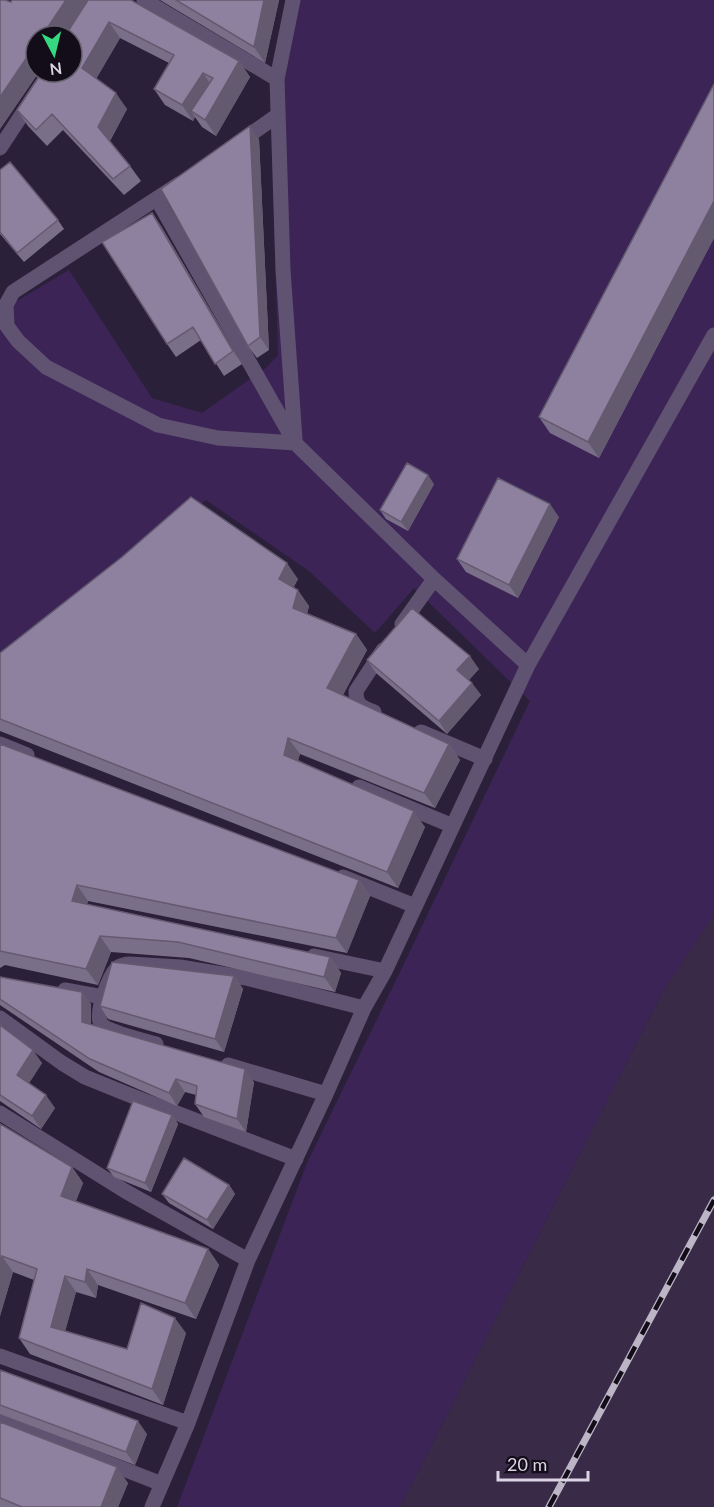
<svg xmlns="http://www.w3.org/2000/svg" width="714" height="1507" viewBox="0 0 714 1507" font-family="Lato,sans-serif">
<style>
.built{fill:#392b48}
.green{fill:#3d2457}
.lines{fill:none;stroke-linecap:round;stroke-linejoin:round}
.street{stroke:#605371;stroke-width:15}
.rail-casing{stroke:#bcb5c6;stroke-width:7}
.rail{stroke:#120d18;stroke-width:4.5;stroke-dasharray:14;stroke-linecap:butt}
.wall{fill:#7a6f89}
.shaded-wall{fill:#635a6f}
.building{fill:#8e819f;stroke:#635a6f;stroke-width:1.5}
</style>
<rect width="100%" height="100%" fill="#2b2039"/>
<path class="built" d="M714,915V1507H400L662,993Z"/>
<path class="green" d="M287,0H714V915L662,993L400,1507H177L307,1163L399,974L530,701L414,588L375,633L309,571L206,500L11,659L0,651V311L69,270L152,398L202,413L267,367L278,355L270,82Z"/>
<g class="lines">
<path class="street" d="M144,0L277,79
M293,0L277,79L283,270L295,439
M238,143L278,115
M0,148L50,72
M179,184L13,292L6,305L7,326L18,341L46,367L158,425L218,438L295,443
M157,199L295,443L434,579L528,665
M402,624L434,579
M374,712C362,707 356,706 356,691L383,650
M421,732L485,759
M0,744L27,755
M359,787L453,826
M343,877L415,906
M314,956L385,971
M65,990L103,997
M0,1018L62,1063L85,1077L127,1094L296,1159
M156,1044C143,1040 112,1033 102,1025C93,1017 109,976 117,968C121,965 125,964 130,964L180,967L246,978L364,1008
M228,1065L326,1094
M0,1113L125,1191L248,1260
M0,1356L188,1423
M0,1421L162,1484
M152,1507L188,1423L248,1260L326,1094L364,1008L385,971L528,665L714,335"/>
<g class="rail-casing">
<path id="rail" d="M549,1507L714,1200"/>
</g>
<use href="#rail" class="rail"/>
</g>
<path class="wall" d="M0,0L11,2L131,0L239,61L250,77L216,136L202,127L195,117L193,121L165,105L154,89L169,63L120,38L96,79L127,109L110,141L130,166L141,181L124,195L63,130L47,146L28,126L17,110L79,13L64,36H36L39,72L0,129Z
M160,0H279L265,63Z
M714,84V238L599,458L550,433L539,417Z
M259,139L269,350L257,358L248,346Z
M0,170L58,220L64,229L24,262L0,234Z
M152,213L161,226L242,364L224,376L201,340L176,357L167,344Z
M434,484L408,531L386,519L380,510Z
M559,517L518,598L466,572L457,559Z
M298,579L293,588L309,606L307,614L356,634L367,650L343,695L449,744L460,760L435,808L300,754L298,760L425,827L398,888L0,731V653Z
M367,660L479,669L469,680L481,695L447,734L376,673Z
M0,744L359,880L370,896L347,953L88,901L87,904L330,957L341,973L335,992L189,958L111,952L98,985L5,965L0,968Z
M234,976L243,989L224,1052L108,1019L100,1006Z
M0,977L91,1004V1024L254,1082L246,1132L204,1117L195,1104L196,1095L185,1092L177,1106L99,1072L0,1005Z
M0,1025L42,1063L29,1083L55,1108L41,1129L0,1101Z
M172,1115L178,1124L151,1192L114,1177L107,1168Z
M0,1124L72,1167L83,1183L76,1201L208,1249L219,1265L196,1319L98,1285L96,1298L76,1292L65,1331L127,1349L186,1333L163,1405L30,1354L19,1338L34,1280L13,1272L0,1316Z
M229,1185L235,1194L213,1229L169,1203L162,1194Z
M0,1370L147,1434L135,1465L0,1414Z
M0,1422L128,1483L118,1507H0Z"/>
<path class="shaded-wall" d="M66,0H88L64,36H42Z
M264,0H279L265,63L254,47Z
M109,22L120,38L93,84L82,68Z
M36,44V72H39L0,129V97Z
M239,61L250,77L216,136L205,120Z
M203,73L214,89L191,111L195,117L193,121L182,105Z
M116,93L127,109L109,142L98,127Z
M250,126L259,139L269,350L260,337Z
M714,201V238L599,458L588,442Z
M152,213L161,226L242,364L233,351Z
M428,475L434,484L408,531L401,522Z
M550,504L559,517L518,598L509,585Z
M287,563L298,579L290,594L279,579Z
M298,590L309,606L304,624L293,608Z
M356,634L367,650L338,704L327,688Z
M470,656L479,669L466,683L457,670Z
M472,683L481,695L447,734L439,721Z
M288,738L300,754L295,770L284,755Z
M449,744L460,760L435,808L424,793Z
M414,811L425,827L398,888L387,872Z
M359,880L370,896L347,953L336,938Z
M77,885L88,901L83,917L72,901Z
M100,936L111,952L98,985L86,969Z
M330,957L341,973L335,992L324,977Z
M234,976L243,989L224,1052L215,1039Z
M82,992L91,1004V1034L82,1022Z
M33,1050L42,1063L26,1088L17,1075Z
M245,1069L254,1082L246,1132L237,1119Z
M176,1079L185,1092L177,1106L169,1093Z
M46,1095L55,1108L41,1129L32,1116Z
M172,1115L178,1124L151,1192L145,1183Z
M72,1167L83,1183L72,1211L61,1196Z
M229,1185L235,1194L213,1229L207,1220Z
M208,1249L219,1265L196,1319L185,1303Z
M2,1256L13,1272L0,1316V1262Z
M87,1269L98,1285L96,1298L85,1282Z
M65,1276L76,1292L62,1343L51,1327Z
M175,1318L186,1333L163,1405L152,1389Z
M138,1421L147,1434L135,1465L126,1452Z
M117,1467L128,1483L118,1507H101Z"/>
<path class="building" d="M0,0H5L11,2L12,0H66L42,36H36V44L0,97Z
M88,0H131L239,61L205,120L191,111L213,78L203,73L182,105L154,89L174,55L109,22L82,68L116,93L98,127L130,166L113,179L52,114L36,130L17,110L42,72H72V36H65Z
M176,0H264L254,47Z
M714,84V201L588,442L539,417Z
M250,126L260,337L248,346L161,189Z
M10,162L58,220L17,253L0,232V170Z
M152,213L233,351L215,364L193,327L167,344L102,242Z
M407,463L428,475L401,522L380,510Z
M498,478L550,504L509,585L457,559Z
M191,497L287,563L279,579L298,590L293,608L356,634L327,688L449,744L424,793L288,738L284,755L414,811L387,872L0,719V653L122,557Z
M412,608L470,656L457,670L472,683L439,721L367,660Z
M0,744L359,880L336,938L77,885L72,901L330,957L324,977L178,942L100,936L86,969L0,951Z
M112,962L234,976L215,1039L100,1006Z
M0,977L82,992V1022L245,1069L237,1119L195,1104L197,1086L176,1079L169,1093L90,1059L0,999Z
M0,1025L33,1050L17,1075L46,1095L32,1116L0,1095Z
M133,1101L172,1115L145,1183L107,1168Z
M0,1124L72,1167L61,1196L208,1249L185,1303L87,1269L85,1282L65,1276L51,1327L127,1349L141,1303L175,1318L152,1389L19,1338L37,1269L2,1256L0,1262Z
M184,1158L229,1185L207,1220L162,1194Z
M0,1370L138,1421L126,1452L0,1405Z
M0,1422L117,1467L101,1507H22L0,1498Z"/>
<g transform="translate(54 54) rotate(173)"><circle r="28" fill="#120d18" stroke="#625d6a" stroke-width="1.5"/>
<path d="M0-4.5L10 22L0 15L-10 22Z" fill="#35d881"/>
<text y="-9" font-size="16" font-weight="bold" text-anchor="middle" fill="#dbd4e4">N</text>
</g>
<path d="M498 1471v9h90v-9" fill="none" stroke="#dbd4e4" stroke-width="3"/>
<text x="507" y="1471" font-size="18" fill="#dbd4e4" stroke="#120d18" stroke-width="4.5" paint-order="stroke">20 m</text>
</svg>
